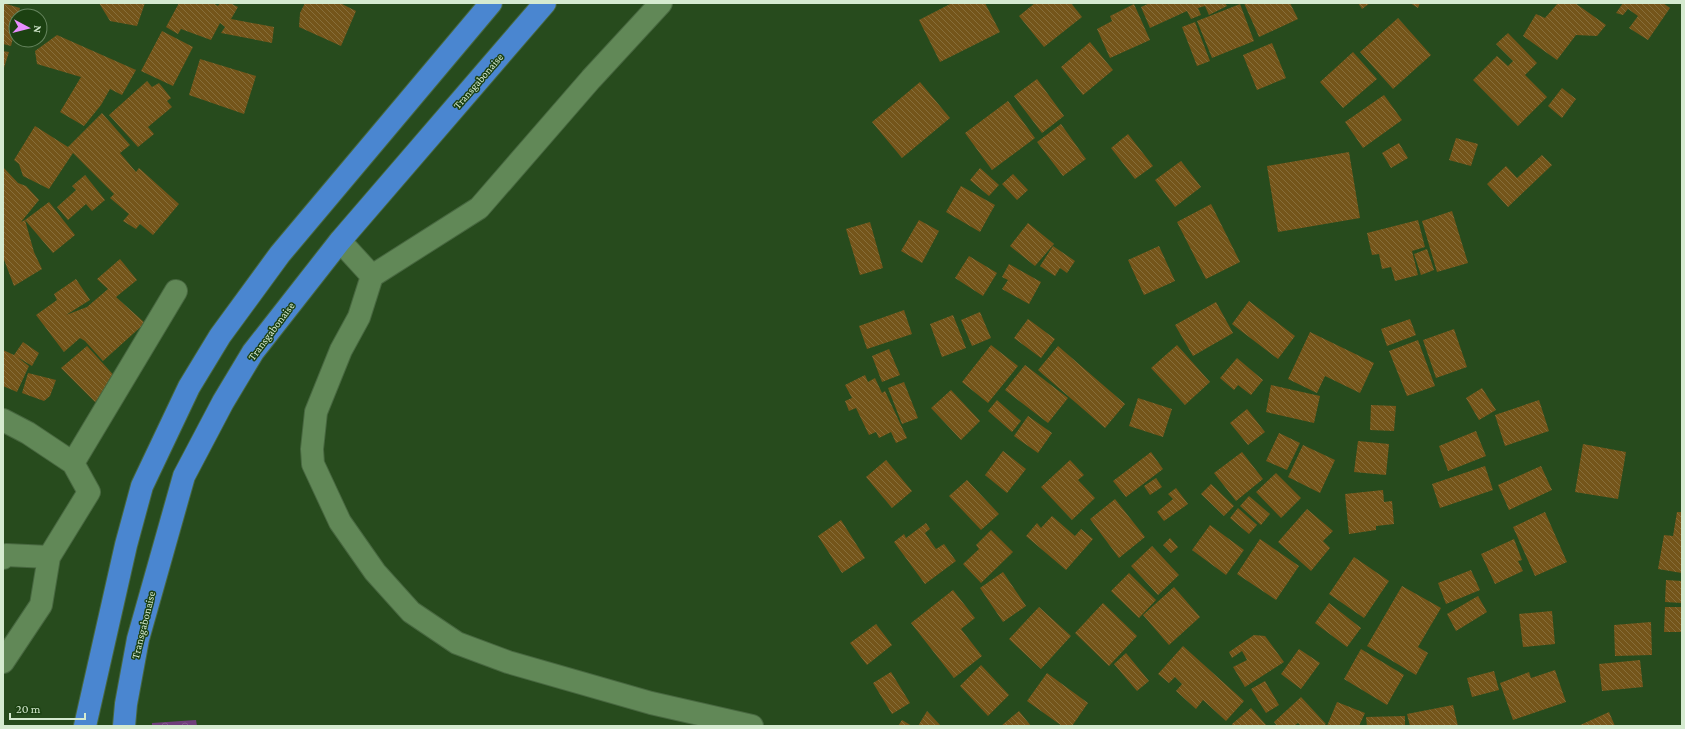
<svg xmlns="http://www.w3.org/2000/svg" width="1685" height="729" viewBox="0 0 1685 729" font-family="'Crimson Pro',serif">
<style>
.park{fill:url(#park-crowns)}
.building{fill:url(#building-back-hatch)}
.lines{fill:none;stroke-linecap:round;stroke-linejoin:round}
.minor-casing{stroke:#486840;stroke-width:24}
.trunk-casing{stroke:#486840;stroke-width:24}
.minor{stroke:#618857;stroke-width:22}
.trunk{stroke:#4a86d0;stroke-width:22}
.labels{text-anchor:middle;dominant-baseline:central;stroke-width:3;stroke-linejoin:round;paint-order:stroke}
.street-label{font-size:11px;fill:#d5ead0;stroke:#1c4112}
</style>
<defs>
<pattern id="park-crowns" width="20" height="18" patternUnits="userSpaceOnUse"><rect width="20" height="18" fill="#6f3e7b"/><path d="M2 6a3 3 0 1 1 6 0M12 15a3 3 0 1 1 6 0" fill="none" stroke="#835a8d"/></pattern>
<pattern id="building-back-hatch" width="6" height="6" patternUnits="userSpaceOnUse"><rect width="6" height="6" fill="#74551a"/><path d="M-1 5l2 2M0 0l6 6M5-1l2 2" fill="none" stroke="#876e3a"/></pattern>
</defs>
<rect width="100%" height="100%" fill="#274b1d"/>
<path class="park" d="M196,720L197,726H152V723Z"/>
<path class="building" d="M3,3L20,8L18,16H16V26L11,46L3,44Z
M99,3H145L137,26L110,21Z
M179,3H213L218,6L220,3H230L238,7L231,19L274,27L272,43L221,33L225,27L220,23L211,40L181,29L178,34L166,27Z
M305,3H340L356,11L341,46L299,27L300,13Z
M952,3H985L1000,32L940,62L919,20Z
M1035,3H1071L1082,17L1044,47L1019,16Z
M1150,3H1225L1227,6L1209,15L1205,6L1198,8L1201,15L1191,19L1187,11L1150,28L1141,7Z
M1244,3H1290L1298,19L1259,37Z
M1358,3H1370L1362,9Z
M1410,3H1420L1418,8Z
M1558,3H1575L1606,25L1597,36L1576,35L1557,60L1523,36L1536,14L1545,18Z
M1623,3H1663L1670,8L1648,40L1629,28L1638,16L1628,9L1623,15L1616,13Z
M1134,4L1150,40L1110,58L1097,29L1112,21L1110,16Z
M1240,4L1254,41L1212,58L1197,21Z
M1398,18L1431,55L1393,89L1360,52Z
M1195,22L1210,61L1197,66L1182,27Z
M162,31L193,47L173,86L141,71Z
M1508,33L1537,63L1525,75L1547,97L1518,126L1473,80L1497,56L1508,66L1513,61L1496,44Z
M57,35L136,70L122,95L110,89L101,105L84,126L60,112L81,77L37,64L35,51Z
M1090,42L1113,70L1083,95L1061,67Z
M1272,43L1286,78L1257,90L1243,55Z
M3,51L9,52L3,71Z
M1353,52L1377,79L1343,108L1320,82Z
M200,59L256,76L244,114L189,95Z
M1037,79L1064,116L1042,133L1014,96Z
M147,81L152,87L159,83L171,98L167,101L172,107L148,127L154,134L138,147L109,115Z
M920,82L950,118L902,158L872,122Z
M1562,88L1576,99L1562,118L1548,106Z
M1384,95L1402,120L1363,148L1345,122Z
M1008,101L1035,138L992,170L965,133Z
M102,113L130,145L120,153L136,172L139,168L179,204L153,235L140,224L136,229L123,221L129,214L110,198L114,194L73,153L49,189L23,176L19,164L14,160L35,126L68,147Z
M1061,124L1086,159L1063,176L1037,142Z
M1128,134L1153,166L1135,179L1111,148Z
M1456,138L1478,144L1471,166L1449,160Z
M1399,143L1408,158L1391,168L1382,153Z
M1349,152L1360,218L1278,232L1267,166Z
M1542,155L1552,165L1508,207L1487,184L1506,166L1517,178Z
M1181,161L1201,187L1175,207L1155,180Z
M3,167L18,183L26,186L39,200L21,222L25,220L34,252L42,269L14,286L3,257Z
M980,168L999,185L989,196L970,180Z
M1013,174L1028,190L1017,200L1002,184Z
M85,175L105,200L92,211L86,204L68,220L57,207L76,190L72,186Z
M961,186L995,205L980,232L946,212Z
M49,202L75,235L53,253L25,220Z
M1211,204L1240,262L1206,279L1177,222Z
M1452,211L1468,263L1437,272L1422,221Z
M919,220L939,231L922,263L901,251Z
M1418,220L1425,247L1412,251L1418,275L1395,281L1391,267L1382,269L1379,254L1372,255L1367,233Z
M870,222L883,268L860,275L846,229Z
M1028,223L1054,244L1035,266L1010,246Z
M1053,246L1075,261L1067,273L1060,268L1055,276L1040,266Z
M1159,246L1175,281L1144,295L1128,260Z
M1427,249L1434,270L1421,275L1414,254Z
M969,256L997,273L983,296L955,278Z
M120,259L137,280L116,297L145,323L103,361L85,341L80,338L64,352L36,315L57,300L54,294L76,279L90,300L66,315L87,307L108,289L97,279Z
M1009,264L1041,282L1029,304L1002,289L1008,280L1002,277Z
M1249,301L1295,336L1278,359L1232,324Z
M1216,302L1233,333L1193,356L1175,325Z
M904,310L912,334L867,349L859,326Z
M980,312L991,338L972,346L961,320Z
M953,315L966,348L942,357L930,324Z
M1028,319L1055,339L1041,358L1014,338Z
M1410,319L1416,335L1387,346L1381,329Z
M1454,329L1467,367L1436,378L1423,340Z
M1310,332L1374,363L1360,393L1325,376L1317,393L1288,379Z
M1418,340L1435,386L1407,396L1389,351Z
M23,342L39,353L32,366L17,357L29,366L17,392L3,386V350L14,355Z
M991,345L1018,366L988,403L962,382Z
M1177,345L1210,382L1185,405L1151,368Z
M87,346L119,381L95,402L61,368Z
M1058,346L1125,404L1105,428L1038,370Z
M889,349L900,375L882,382L872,356Z
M1237,358L1263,380L1251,395L1238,385L1234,390L1220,378Z
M1025,365L1068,398L1048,423L1005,390Z
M28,373L56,380L50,396L44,401L22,393Z
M865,375L868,382L875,378L882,393L885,391L907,438L896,443L891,432L879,438L876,432L869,435L856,408L849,411L845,401L852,398L845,385Z
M904,382L918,418L902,424L888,388Z
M1271,385L1320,396L1314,423L1266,412Z
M1482,388L1496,410L1479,420L1466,398Z
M951,390L980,421L961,440L931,408Z
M1138,398L1172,409L1163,437L1129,426Z
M997,400L1021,421L1012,432L988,411Z
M1539,400L1549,431L1505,446L1495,415Z
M1371,405L1396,406L1394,431L1370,430Z
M1247,409L1265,432L1248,445L1230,423Z
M1028,416L1052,433L1038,453L1014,436Z
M1476,431L1486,456L1448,471L1439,446Z
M1279,433L1300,443L1287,470L1266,461Z
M1358,441L1389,444L1386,475L1354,472Z
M1583,444L1626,452L1618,499L1575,492Z
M1303,445L1335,460L1320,493L1288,477Z
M1003,451L1026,469L1007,493L985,475Z
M1151,452L1163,469L1126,497L1113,481Z
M1242,452L1263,479L1236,501L1214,473Z
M886,460L912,491L892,508L866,477Z
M1070,460L1084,475L1078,480L1095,498L1072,520L1041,487Z
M1485,466L1493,490L1440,508L1432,484Z
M1541,466L1552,490L1509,510L1498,485Z
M1276,473L1301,498L1281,518L1256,492Z
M1156,478L1162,487L1150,495L1144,486Z
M967,480L999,514L981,530L949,496Z
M1211,484L1234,506L1224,516L1201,494Z
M1176,488L1188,504L1164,521L1157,512L1173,499L1168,494Z
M1383,490L1384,502L1392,501L1394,524L1376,526V530L1349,534L1345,494Z
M1249,496L1270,514L1261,525L1240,506Z
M1115,499L1145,537L1119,558L1090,519Z
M1238,508L1257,525L1249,534L1230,518Z
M1307,509L1333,531L1323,541L1330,548L1311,571L1278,542Z
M1545,512L1567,562L1535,576L1513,527Z
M1677,512H1682V573L1658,569L1664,535L1673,536Z
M1052,516L1075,536L1081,529L1093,539L1066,570L1026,536L1037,523L1041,528Z
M841,520L865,558L842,573L818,536Z
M926,523L930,529L925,533L936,549L944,544L956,561L925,584L894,542L904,534L906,538Z
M1210,525L1244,550L1226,575L1192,550Z
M991,530L1013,552L981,583L963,564L979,549L976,545Z
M1170,538L1178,547L1171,553L1163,545Z
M1260,539L1299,566L1276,600L1237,574Z
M1514,539L1522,560L1518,561L1523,571L1495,584L1481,554Z
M1152,546L1179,575L1158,595L1131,566Z
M1354,557L1389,581L1364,618L1329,594Z
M1471,570L1480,590L1446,604L1438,583Z
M1003,572L1026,606L1003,622L980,588Z
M1129,573L1156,600L1139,618L1111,591Z
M1666,580L1682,581V603L1665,602Z
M1402,586L1441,608L1418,647L1428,653L1416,675L1367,646Z
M1174,587L1200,617L1169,645L1143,615Z
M953,590L975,618L961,629L982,656L954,678L911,623Z
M1478,596L1487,612L1456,631L1447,614Z
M1103,603L1137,636L1109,666L1075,633Z
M1329,603L1361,628L1347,647L1315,623Z
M1039,607L1071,636L1041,669L1009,639Z
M1665,607H1682V632H1664Z
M1552,611L1555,644L1523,647L1519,614Z
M1651,622L1652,655L1615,656L1614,625Z
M876,624L892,645L867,665L850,643Z
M1254,635L1265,636L1284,662L1245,687L1233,667L1247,660L1242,651L1232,658L1229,652Z
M1183,646L1244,701L1226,721L1203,700L1196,709L1176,691L1182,684L1175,677L1169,683L1158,674Z
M1299,649L1320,663L1301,689L1281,674Z
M1361,649L1404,675L1387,705L1344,679Z
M1126,653L1149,681L1137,691L1114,664Z
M1640,660L1643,687L1602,691L1599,664Z
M981,665L1009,695L988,716L960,686Z
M1555,670L1566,702L1513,720L1500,683L1529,672L1531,678Z
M1494,671L1499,690L1472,697L1467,678Z
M891,672L910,703L892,714L873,683Z
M1047,673L1088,703L1072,726H1062L1027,701Z
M1265,681L1279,705L1266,713L1251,689Z
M1301,697L1326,724L1323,726H1301L1298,723L1294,726H1277L1274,722Z
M1337,702L1365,713L1359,726H1327Z
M1453,705L1458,726H1410L1407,714Z
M1251,708L1267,726H1233L1232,724Z
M927,711L941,726H918Z
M1019,711L1031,726H1001Z
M1609,712L1615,726H1578Z
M1405,716V726H1367L1366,717Z
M902,720L912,726H898Z"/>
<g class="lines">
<g class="minor-casing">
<path id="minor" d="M661,3L591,79L479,208L372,276L359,317L341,350L316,412L312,449L313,464L340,522L375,572L411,612L457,643L508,662L651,703L752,726
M340,241L372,276
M3,420L28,433L73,463L89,492L49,557L41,605L3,662
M73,463L176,291
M3,558L6,555L49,557"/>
</g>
<g class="trunk-casing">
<path id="trunk" d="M85,726L126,545L142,486L189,387L220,336L280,254L491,3
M124,726L126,704L138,639L184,476L223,402L253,352L340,241L545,3"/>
</g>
<use href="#minor" class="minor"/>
<use href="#trunk" class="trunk"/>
</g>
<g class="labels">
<g class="street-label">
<text transform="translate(478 81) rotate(-49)">Transgabonaise</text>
<text transform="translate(271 331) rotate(-53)">Transgabonaise</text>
<text transform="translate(143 625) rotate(-76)">Transgabonaise</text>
</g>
</g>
<rect width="1685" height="729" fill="none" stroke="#d5ead0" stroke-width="8"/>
<g transform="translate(28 28) rotate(97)"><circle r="19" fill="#1c4112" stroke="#66855e"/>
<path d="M0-3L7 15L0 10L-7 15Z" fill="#e88eff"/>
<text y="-6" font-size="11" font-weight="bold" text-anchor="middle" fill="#d5ead0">N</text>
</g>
<path d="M10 713v6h75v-6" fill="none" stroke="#d5ead0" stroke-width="2"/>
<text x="16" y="713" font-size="12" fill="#d5ead0" stroke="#1c4112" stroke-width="3" paint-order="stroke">20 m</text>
</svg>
